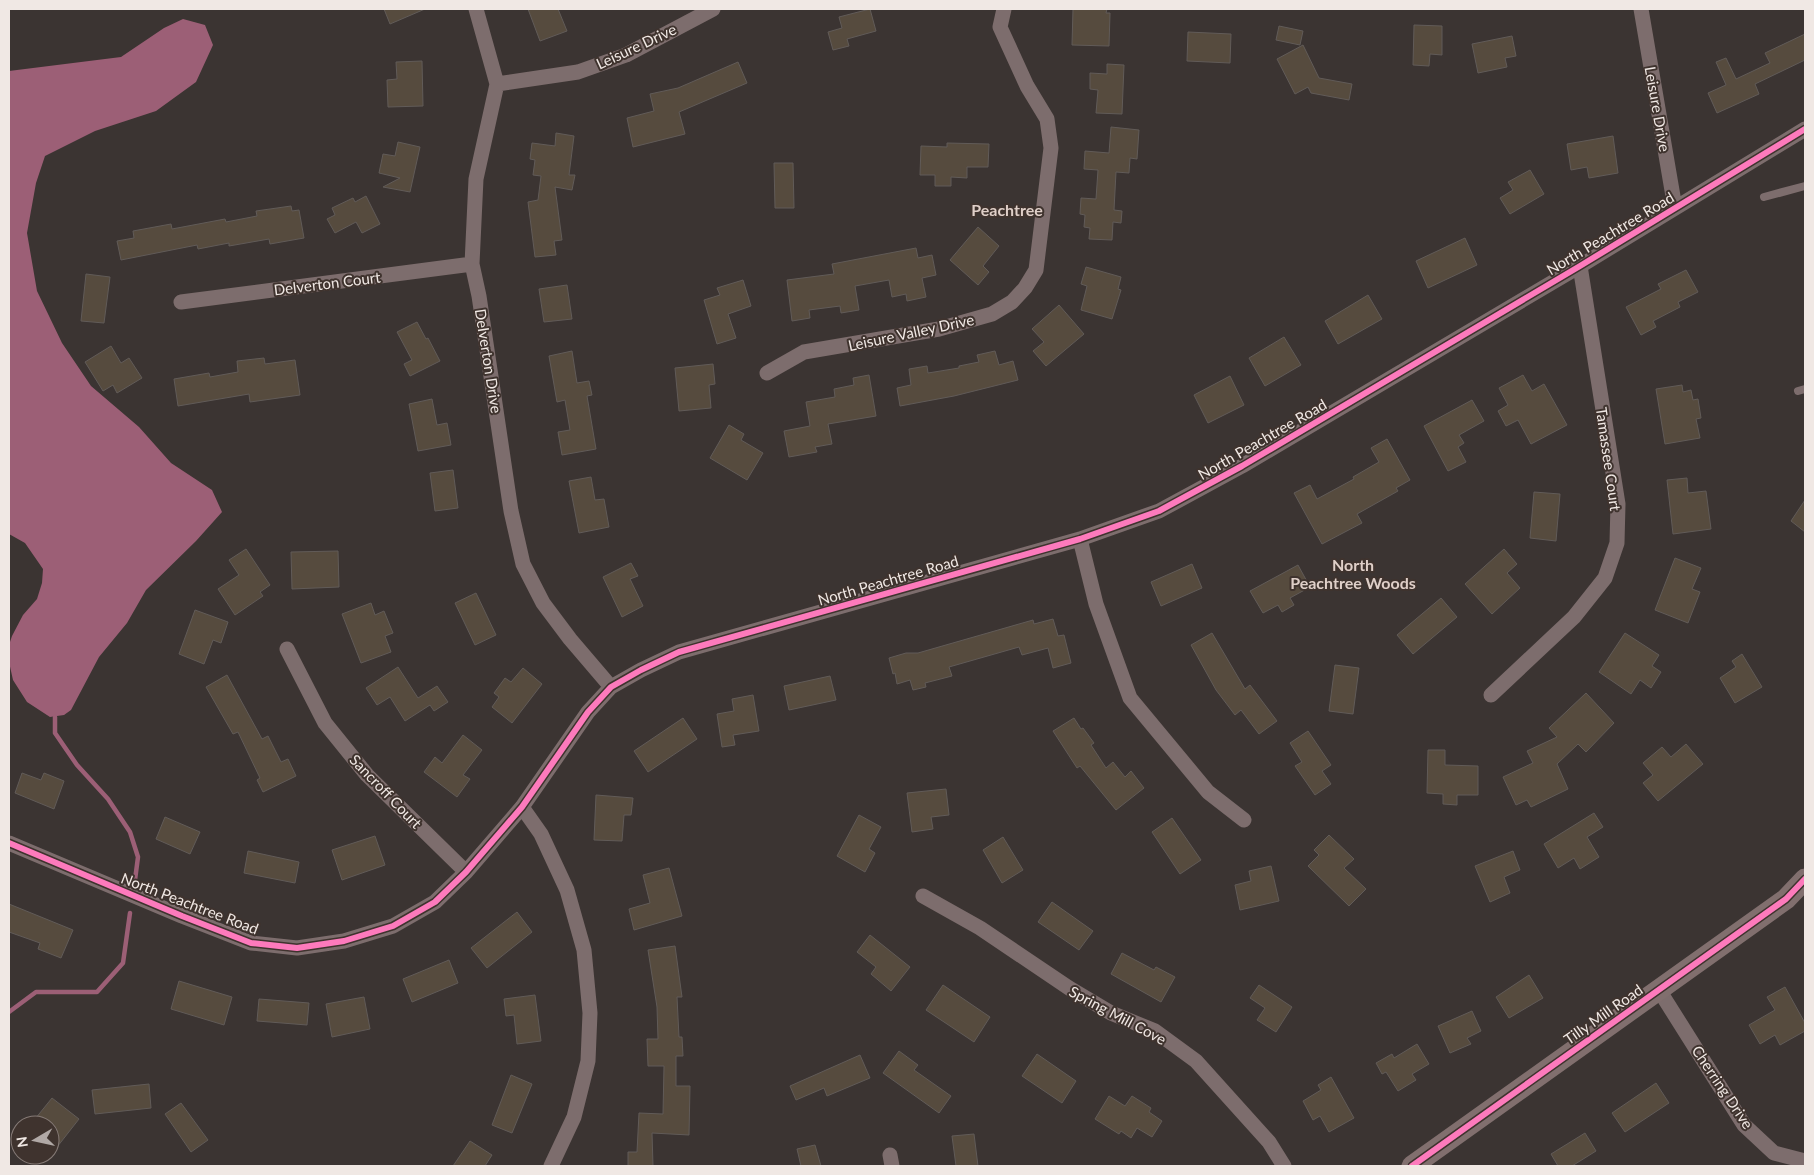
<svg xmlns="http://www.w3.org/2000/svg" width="1814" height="1175" viewBox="0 0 1814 1175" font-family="Lato,sans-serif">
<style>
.water{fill:#9c5f76}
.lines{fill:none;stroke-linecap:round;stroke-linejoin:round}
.stream{stroke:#9c5f76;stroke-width:4.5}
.building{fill:#564b3e;stroke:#615b58}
.lane{stroke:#7d6d6d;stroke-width:8}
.street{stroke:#7d6d6d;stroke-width:15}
.secondary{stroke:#816f6e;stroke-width:21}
.cycleway-casing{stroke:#3f332e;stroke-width:9}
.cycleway{stroke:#fd7abc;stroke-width:6}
.labels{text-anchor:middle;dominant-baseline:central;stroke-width:4;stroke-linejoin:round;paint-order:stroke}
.street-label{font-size:15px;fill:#f0e8e4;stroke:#3f332e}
.neighbourhood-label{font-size:16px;font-weight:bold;fill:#dfcfc8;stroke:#3f332e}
</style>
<rect width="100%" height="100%" fill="#3b3432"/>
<path class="water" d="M183,19L205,25L213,45L196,82L156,111L95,131L45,156L36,183L27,233L37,291L62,343L91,386L139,427L171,463L212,490L222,512L196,541L146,590L127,623L99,657L71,710L64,715L50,717L27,702L13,680L9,662V645L12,636L23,615L37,599L42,583L43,569L25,543L9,534V71L121,57L164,28Z"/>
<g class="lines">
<path class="stream" d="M55,717V733L77,765L108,799L130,832L138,857L135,880
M9,1012L36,992H97L123,963L130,913"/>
</g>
<path class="building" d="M384,9H425L390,24Z
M528,9H558L567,31L540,41Z
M870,9L876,31L847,39L849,46L833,50L828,32L842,28L839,17Z
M1073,9H1107L1106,13H1110L1109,46L1072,45Z
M1414,25L1442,26V55L1430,54L1429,66L1413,65Z
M1279,26L1303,31L1300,45L1276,40Z
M1188,32L1231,34L1230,63L1187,61Z
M1805,34V60L1755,84L1759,94L1717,113L1708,93L1726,85L1716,62L1726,58L1736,79L1770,63L1765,53Z
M1512,36L1516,56L1505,58L1507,67L1478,73L1472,44Z
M1303,45L1319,78L1352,84L1349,100L1311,93L1308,87L1295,94L1277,59Z
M422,61L423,106L388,107L387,80L397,79L396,62Z
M738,62L747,83L679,112L685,134L633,147L627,118L654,111L650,94L678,88Z
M1107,64L1124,65L1122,114L1096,113L1098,90L1090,89V73L1107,74Z
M1111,127L1139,130L1137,159L1130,158L1129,173L1116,172L1114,210L1122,211L1121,223L1113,222L1112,240L1089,239L1090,228L1084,227L1085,215L1080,214L1081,198L1096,199L1098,170L1084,169L1085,151L1109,153Z
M556,133L574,136L569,175H575L572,190L555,187L562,240L554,241L556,255L535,257L528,202L538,200L541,176L533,175L535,160L530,159L532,143L555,146Z
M1613,136L1618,173L1589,178L1587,167L1571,170L1567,144Z
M398,142L420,147L410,192L383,187L400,178L379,173L383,154L395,156Z
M947,143L989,144L988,167H967V178L951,177V186H935V175H920L921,146L947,147Z
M774,163H793L794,208H775Z
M1530,170L1544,194L1510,214L1500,198L1513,190L1508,182Z
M366,196L380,224L362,233L356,222L335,233L327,219L335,215L332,208L353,198L355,202Z
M291,206L292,211L299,210L304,238L270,244L269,239L229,246V243L198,249L197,245L121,260L117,241L134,238L133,231L171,224L172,229L225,219L226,222L257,216L256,211Z
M978,227L999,246L983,266L989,272L978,285L950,260Z
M1465,238L1477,265L1428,288L1416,261Z
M916,248L918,258L932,255L936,275L922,278L926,297L907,301L906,294L892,297L889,280L855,286L859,310L841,313L840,306L809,310L810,318L792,321L787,280L834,274L832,264Z
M1086,267L1121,277L1118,289L1121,290L1112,319L1081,310L1087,286L1081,284Z
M1686,270L1698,292L1678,302L1680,307L1653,321L1656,327L1641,335L1626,307L1661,289L1658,284Z
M86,274L110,277L104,323L81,321Z
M743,280L751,306L728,314L736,338L717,344L704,300L720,295L717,288Z
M567,285L572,319L544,322L539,289Z
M1368,295L1382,319L1338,344L1325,321Z
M1059,305L1084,334L1046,366L1033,351L1044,342L1032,329Z
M417,322L426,339L428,338L440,361L410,376L404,364L412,360L397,332Z
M1284,337L1301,365L1265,386L1249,358Z
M111,346L121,363L129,358L142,378L117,393L113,385L103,391L85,362Z
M572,351L577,383L589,381L592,395L587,396L596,449L562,455L558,432L570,430L565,400L557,402L549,356Z
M995,351L999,365L1013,361L1018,380L954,396L900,406L897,388L911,385L909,369L927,366L928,373L959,368V366L979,362L977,355Z
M264,358L265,364L295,360L300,395L250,402L249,394L178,406L174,379L209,373L210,377L238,372L237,361Z
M713,364L715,384L709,385L711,408L679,411L675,368Z
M869,375L876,416L828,424L832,444L815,447L817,452L789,457L784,431L810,426L806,402L835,397L834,389L854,385L853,378Z
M1523,375L1532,391L1544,384L1567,425L1531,444L1518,420L1506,426L1498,411L1508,405L1499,388Z
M1230,376L1244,405L1208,423L1194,395Z
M1682,385L1683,392L1691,390L1693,400L1698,399L1701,418L1696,419L1700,438L1665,444L1656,389Z
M432,399L437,425L447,423L451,445L418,451L409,404Z
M1472,400L1484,421L1459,435L1464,443L1458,447L1466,462L1448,471L1424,426Z
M729,425L744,434L741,440L763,453L747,480L710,458Z
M1387,439L1410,480L1396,488L1398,491L1357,514L1362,523L1322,544L1294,493L1310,485L1317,499L1354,479L1353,477L1379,462L1371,448Z
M453,470L458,508L435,511L430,473Z
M591,477L595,500L604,499L609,527L579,533L569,481Z
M1687,478L1688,493L1706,491L1711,529L1673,534L1667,480Z
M1534,492L1560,494L1556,541L1530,538Z
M1805,500V532L1791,521Z
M246,549L270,585L260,592L263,596L235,615L218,589L239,575L229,560Z
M1504,549L1517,564L1507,573L1520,588L1492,614L1465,584Z
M338,551L339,587L292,589L291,552Z
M1675,558L1701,568L1692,589L1700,592L1688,623L1655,610Z
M631,563L638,576L630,579L643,606L622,617L603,577Z
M1192,564L1202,588L1161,606L1151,582Z
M1298,565L1310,587L1290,598L1294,605L1282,612L1278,605L1263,613L1250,591Z
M476,593L496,635L475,645L455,603Z
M1441,598L1457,617L1413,654L1397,635Z
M371,603L375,615L384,611L393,633L385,636L391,652L361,663L342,614Z
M195,610L228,622L221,643L213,640L204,664L179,654Z
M1053,619L1058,636L1064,635L1071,663L1053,668L1048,648L1022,655L1019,647L949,667L952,676L925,683L926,687L913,690L910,680L897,684L895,673L893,674L889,658L906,653H918L1033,620L1034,624Z
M1212,633L1245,689L1250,685L1277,721L1259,734L1241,710L1235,715L1216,690L1191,645Z
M1625,633L1659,655L1652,666L1661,672L1651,688L1640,680L1631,694L1599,672Z
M1742,654L1762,687L1735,703L1720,678L1736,667L1732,661Z
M1335,665L1359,668L1353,714L1329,711Z
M398,667L418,698L437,686L448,702L434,711L430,705L405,721L390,697L377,705L366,688Z
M523,668L542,684L512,723L492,707L499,697L494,693L505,678L511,682Z
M227,675L262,739L268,736L281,762L288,759L296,776L263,792L257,780L260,778L238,732L233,734L206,687Z
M830,676L836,700L789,710L784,686Z
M1586,693L1614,723L1586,752L1578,744L1557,764L1568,789L1531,807L1527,800L1516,805L1503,777L1533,763L1527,751L1557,737L1549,728Z
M753,695L759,731L733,735L735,745L722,747L717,714L734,711L732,699Z
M683,718L697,739L648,772L634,751Z
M1074,718L1081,729L1083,728L1094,743L1091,745L1106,768L1113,762L1125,777L1131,771L1144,788L1116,810L1080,766L1077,768L1053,731Z
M1308,731L1331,765L1322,771L1331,784L1315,795L1295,766L1302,762L1290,743Z
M463,735L482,750L463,775L470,779L457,797L424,772L435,757L442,763Z
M1686,744L1703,764L1658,801L1643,783L1653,775L1643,763L1662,747L1671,757Z
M1428,750H1445V765L1478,766V795H1457V805L1443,804V794L1427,793Z
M22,773L41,780L44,773L64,781L54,809L15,793Z
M946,789L949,815L931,817L933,829L912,832L907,793Z
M596,795L633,798L631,815H624L622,841L594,840Z
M1594,813L1603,827L1587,837L1599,857L1580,869L1574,858L1558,868L1544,844Z
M859,815L881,827L869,849L875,853L865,872L837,856Z
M165,817L200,832L190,854L156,839Z
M1172,818L1201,860L1180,874L1152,832Z
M1329,835L1354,859L1344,868L1366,889L1349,906L1308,866L1319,855L1314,850Z
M375,836L385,865L342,880L332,850Z
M1003,837L1023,870L1002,883L983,850Z
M248,851L299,862L295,883L244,873Z
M1513,851L1520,870L1504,877L1510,893L1490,902L1475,866Z
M1271,866L1279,901L1240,910L1235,885L1251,881L1249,871Z
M669,868L682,916L634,930L629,909L650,903L643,875Z
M1052,902L1093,931L1079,950L1038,922Z
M9,904L73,930L61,958L38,949L40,943L9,932Z
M517,912L532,932L487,968L471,948Z
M870,935L910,967L891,991L871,974L876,967L857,952Z
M675,946L682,997H677L679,1037H682L683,1056H676V1086H690L689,1135L652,1133L653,1166H628V1152H637L639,1113L663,1114L664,1066H648L647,1039H658L657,1007L648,950Z
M1122,953L1154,970L1156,967L1175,977L1161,1002L1111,974Z
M449,960L458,983L412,1002L403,979Z
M1529,975L1543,998L1509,1018L1496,997Z
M179,981L232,997L224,1025L171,1009Z
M943,985L990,1017L974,1042L926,1010Z
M1259,985L1292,1007L1276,1032L1257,1020L1265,1008L1250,998Z
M1785,987L1805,1023V1031L1780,1045L1775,1035L1760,1044L1749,1025L1775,1010L1767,997Z
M535,995L541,1041L517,1044L514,1015L506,1016L504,999Z
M364,997L370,1029L332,1037L326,1004Z
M259,999L309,1003L307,1025L257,1021Z
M1472,1011L1481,1031L1467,1038L1471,1044L1450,1053L1438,1026Z
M1417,1044L1429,1064L1412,1074L1416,1080L1398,1091L1386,1072L1382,1074L1376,1063L1392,1054L1394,1058Z
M899,1051L918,1065L914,1070L951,1096L939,1113L883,1073Z
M1037,1054L1076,1081L1062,1103L1022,1076Z
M860,1055L870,1078L827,1096L824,1088L796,1100L790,1086Z
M511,1075L532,1084L512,1133L492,1125Z
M1331,1077L1354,1118L1329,1132L1320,1116L1313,1120L1303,1101L1321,1090L1318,1085Z
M1656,1083L1669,1103L1625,1132L1612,1113Z
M149,1084L151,1108L95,1114L92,1090Z
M1109,1096L1125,1106L1132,1096L1151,1108L1149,1112L1162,1121L1152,1137L1137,1128L1131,1138L1121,1131L1119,1134L1095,1119Z
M52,1098L79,1119L50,1156V1125H42L35,1119Z
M181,1103L208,1140L191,1152L165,1114Z
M1585,1133L1596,1151L1572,1166H1558L1551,1154Z
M974,1134L978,1166H956L952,1136Z
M470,1141L492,1155L485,1166H453Z
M815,1145L821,1166H801L797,1149Z"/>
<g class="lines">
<path class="lane" d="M1764,197L1805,186
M1798,391L1805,389"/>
<path class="street" d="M476,9L497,84L476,179L472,264L479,296L511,511L523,564L543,603L570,639L611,687
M1641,9L1675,208
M497,84L578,72L626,55L713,9
M181,302L472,264
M767,373L804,352L939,329L992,314L1012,302L1025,288L1036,270L1051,148L1047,119L1027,86L1000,27L1004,9
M1080,539L1096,604L1130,698L1208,792L1244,820
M287,649L325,723L367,775L466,872
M1491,695L1574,617L1605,578L1617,543L1618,504L1580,266
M522,807L541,834L567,890L584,950L590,1013L588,1061L574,1117L551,1166
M9,843L182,916L251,943L297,948L344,941L393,926L435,902L466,872L522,807L588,712L611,687L641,670L679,652L1080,539L1159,511L1242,466L1580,266L1805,129
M923,896L980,928L1069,988L1111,1013L1155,1031L1196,1061L1269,1142L1284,1166
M1659,990L1744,1125L1774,1153L1805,1161
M890,1155L892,1166"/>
<path class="secondary" d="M1412,1166L1786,899L1805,879"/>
<g class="cycleway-casing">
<path id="cycleway" d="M9,843L182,916L251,943L297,948L344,941L393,926L435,902L466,872L522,807L588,712L611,687L641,670L679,652L1080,539L1159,511L1242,466L1580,266L1805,129
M1412,1166L1786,899L1805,879"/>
</g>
<use href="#cycleway" class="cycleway"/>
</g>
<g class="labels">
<g class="street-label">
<text transform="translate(636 46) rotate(-25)">Leisure Drive</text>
<text transform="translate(1658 109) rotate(80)">Leisure Drive</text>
<text transform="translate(1610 233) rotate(-31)">North Peachtree Road</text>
<text transform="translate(327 283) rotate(-7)">Delverton Court</text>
<text transform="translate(911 332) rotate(-12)">Leisure Valley Drive</text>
<text transform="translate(489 361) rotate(81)">Delverton Drive</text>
<text transform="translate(1262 439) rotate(-30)">North Peachtree Road</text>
<text transform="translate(1609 459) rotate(82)">Tamassee Court</text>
<text transform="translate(888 580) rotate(-16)">North Peachtree Road</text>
<text transform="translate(386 791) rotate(46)">Sancroff Court</text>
<text transform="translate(190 903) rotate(21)">North Peachtree Road</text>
<text transform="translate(1603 1014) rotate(-35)">Tilly Mill Road</text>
<text transform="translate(1118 1015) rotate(28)">Spring Mill Cove</text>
<text transform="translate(1723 1087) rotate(56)">Cherring Drive</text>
</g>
<g class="neighbourhood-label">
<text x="1007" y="209">Peachtree</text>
<text x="1353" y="564">North<tspan x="1353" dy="18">Peachtree Woods</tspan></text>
</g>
</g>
<rect width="1814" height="1175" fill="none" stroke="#f0e8e4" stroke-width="20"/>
<g transform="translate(35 1140) rotate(261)"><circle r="24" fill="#3f332e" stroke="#867b77"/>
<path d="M0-4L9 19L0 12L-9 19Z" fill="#b1a9a6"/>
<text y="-8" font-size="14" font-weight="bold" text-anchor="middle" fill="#f0e8e4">N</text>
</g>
</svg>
